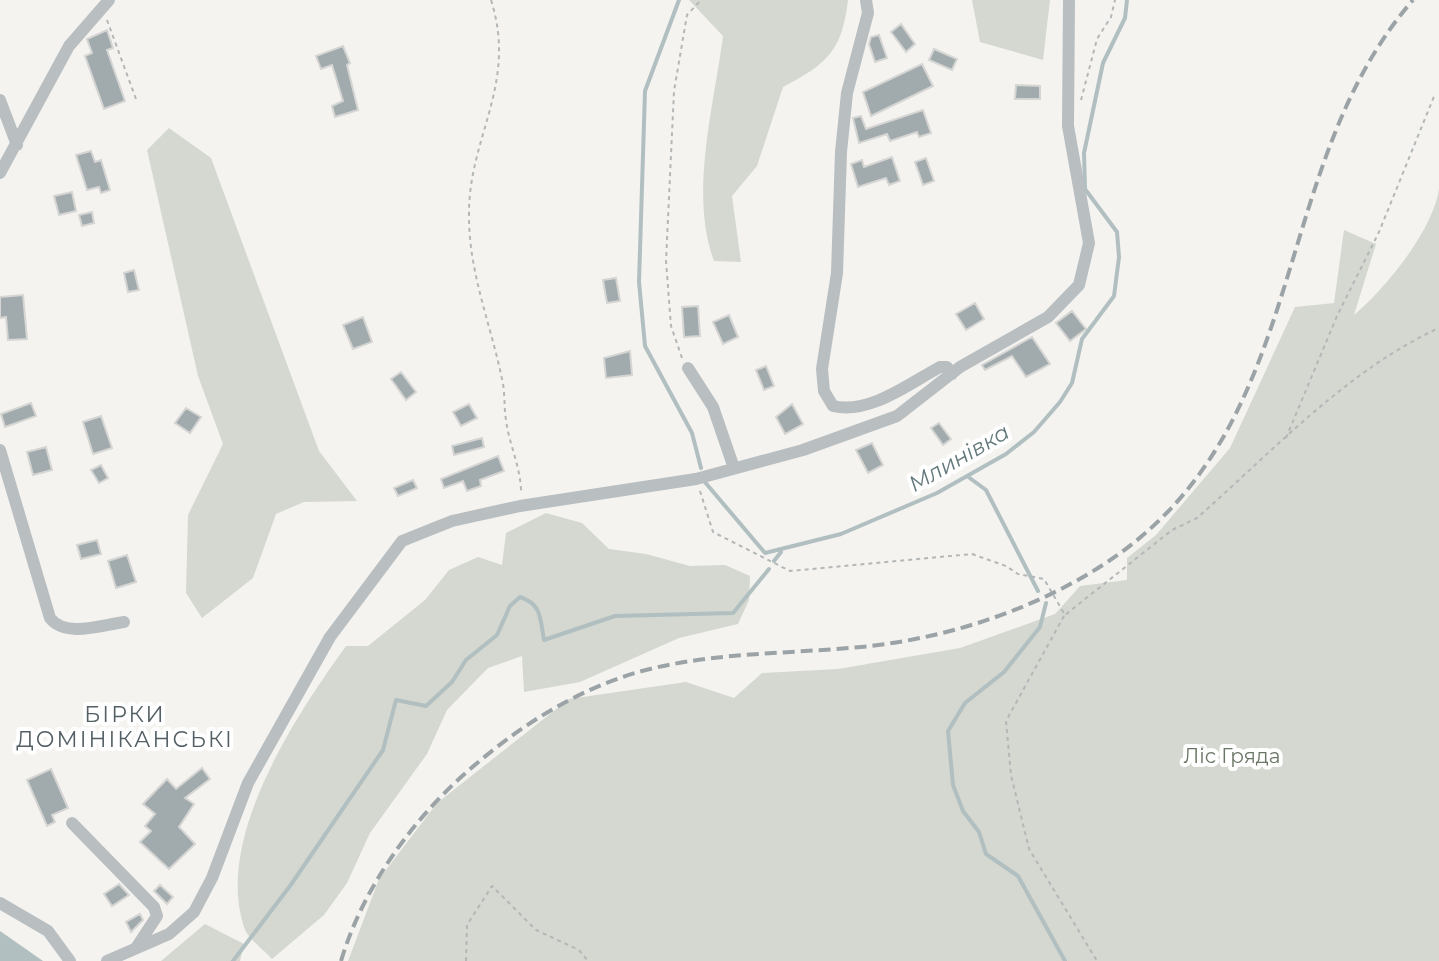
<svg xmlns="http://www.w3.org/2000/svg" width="1439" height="961" viewBox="0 0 1439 961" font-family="Montserrat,sans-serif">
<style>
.green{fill:#d4d8d0}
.water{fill:#b1bfc1}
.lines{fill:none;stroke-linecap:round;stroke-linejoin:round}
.stream{stroke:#b1bfc1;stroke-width:4}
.building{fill:#a1aaad;stroke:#d5d5d3;stroke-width:2}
.path{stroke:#b3b7b8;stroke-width:2;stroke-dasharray:4 4;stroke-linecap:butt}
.minor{stroke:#b9bec0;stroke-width:12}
.rail{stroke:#9ba3a6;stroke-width:4;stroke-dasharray:12 6;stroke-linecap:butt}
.labels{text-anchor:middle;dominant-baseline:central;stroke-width:8;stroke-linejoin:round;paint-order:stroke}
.park-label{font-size:20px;fill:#6a7664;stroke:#fff}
.water-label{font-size:22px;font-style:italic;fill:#62787b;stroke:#fff}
.neighbourhood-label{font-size:22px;letter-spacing:2px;fill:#535f64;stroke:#fff}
</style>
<rect width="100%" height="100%" fill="#f4f3f0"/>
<path class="green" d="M689,0H848C842,51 827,64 783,87L757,166L732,196L741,262L714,261C689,194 714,106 723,36Z
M972,0H1050L1043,60L980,42Z
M169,128L211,158L319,451L357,501L304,502L276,514L253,578L202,618L186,593L188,515L223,444L198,376L147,150Z
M1439,189V961H348L379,879L437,803L569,699L686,682L734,698L762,673L838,669L960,648L1055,614L1080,586L1127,580V558L1156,535L1230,448L1295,307L1334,303L1344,230L1376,244L1354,315C1386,288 1433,230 1439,189Z
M546,513L582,523L609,549L646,554L690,566L725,565L750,576L749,600L738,624L679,638L580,682L524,692L522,656L488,668L447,710L427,754L370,833L347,883L324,915L272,959C264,950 247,938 244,927C214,838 297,714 346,646H368L425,600L449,570L478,557L502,565L506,533Z
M205,924L244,944L240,961H161Z"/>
<path class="water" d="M0,931L43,961H0Z"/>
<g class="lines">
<path class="stream" d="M679,0L645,91L639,282L645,346L692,433L701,468
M967,476L986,490L1038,591
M704,481L765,553L841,534L937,493L1006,454L1034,432L1060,402L1072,383L1082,339L1114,296L1119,257L1117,232L1085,189L1084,153L1103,63L1125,18L1127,0
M774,561L781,552
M1046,603L1040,627L1004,672L965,703L948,731L953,785L963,811L979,832L986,854L1018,876L1065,961
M233,961L290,886L383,750L396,700L426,706L452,682L466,660L497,635L510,606L520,597C542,604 540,619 544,640L615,616L733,613L769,569"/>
</g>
<path class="building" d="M901,24L915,44L906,52L891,32Z
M107,30L113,48L107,50L125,101L104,109L85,56L92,53L87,39Z
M879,35L887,58L875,62L869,44L871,37Z
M343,46L350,63L347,65L358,110L335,117L332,106L343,101L332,65L321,69L316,56Z
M934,49L957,59L952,70L929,60Z
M922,64L933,86L871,116L863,92Z
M1016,85L1040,86V99H1015Z
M923,110L931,133L919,137L917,132L890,141L887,134L859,143L853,118L861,116L866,129Z
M91,151L95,162L101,160L110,190L101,193L99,187L87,190L76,155Z
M892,157L900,181L889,185L886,178L858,187L851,164L862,160L864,167Z
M926,158L934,181L923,185L915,162Z
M72,192L76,211L59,215L54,196Z
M92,212L94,223L82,226L79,215Z
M134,270L139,290L128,292L124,273Z
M616,278L620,301L607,303L603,280Z
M23,295L27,339L8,340L6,317L0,318V297Z
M975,303L984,319L966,330L956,314Z
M698,306L700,336L684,337L682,307Z
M1072,311L1086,329L1070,341L1056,323Z
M729,315L738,337L723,344L713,322Z
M363,317L372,342L353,349L343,325Z
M1032,337L1050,364L1026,377L1012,356L985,370L982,365Z
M630,351L632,375L606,378L604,358Z
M766,366L774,386L764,390L756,370Z
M401,372L416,392L406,400L391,379Z
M31,403L36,416L5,427L1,414Z
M469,404L477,418L461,426L453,412Z
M792,404L803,424L785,434L776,417Z
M186,408L201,417L190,433L175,423Z
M101,416L112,448L93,454L83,422Z
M939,423L951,439L943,445L931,428Z
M482,438L484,447L454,455L452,446Z
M872,443L883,465L868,473L856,450Z
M46,447L52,470L33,475L27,452Z
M498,456L504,471L480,480L481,486L467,491L463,481L444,488L441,479Z
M101,465L108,478L99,483L91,470Z
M413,480L417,488L398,496L394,488Z
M97,540L101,554L81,559L77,545Z
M127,555L136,582L116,588L108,561Z
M202,768L210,779L185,798L194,804L179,827L195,844L169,869L140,842L151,831L145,826L155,814L143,804L167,779L176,789Z
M51,769L68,808L52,815L55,822L47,826L27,780Z
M119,884L129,895L112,906L104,894Z
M160,885L173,897L167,904L154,891Z
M140,914L143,920L131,932L126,922Z"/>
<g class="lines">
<path class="path" d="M491,0C518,85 468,137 469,216C469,275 492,327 503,384C505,396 504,408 506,420C509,444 521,468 521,492
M107,20L136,99
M1081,100L1097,39L1111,17L1115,0
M682,358L671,326L666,261L674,91L687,15L701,0
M1286,438L1337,316L1379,232L1435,94
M700,491L713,532L790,571L972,554L1006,566L1018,574L1044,579L1065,615L1172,530L1197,518C1272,452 1347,370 1439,328
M1064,616L1006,721L1011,775L1029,849L1097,961
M466,961L467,925L492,886L536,930L579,950L588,961"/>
<path class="minor" d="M866,0L868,13L847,93L841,152L837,273L822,369L824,391L833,406C869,415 910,383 940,367H947L952,374
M0,100L17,145
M0,173L69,46L109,0
M688,368L713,407L734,468
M0,450L50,618C65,638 102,625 124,622
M72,823L154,907L157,916L136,948
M0,903L48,931L70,961
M107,961L169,934L194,912L212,878L248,783L330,637L402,541L452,521L520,506L696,479L803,450L897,416L960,367L1048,317L1079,285L1089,243L1068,126L1069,0"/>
<path class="rail" d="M341,961C362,891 407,827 460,778C512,731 573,690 642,671C714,652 787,654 861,647C943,639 1028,612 1098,568C1315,433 1264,171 1413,0"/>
</g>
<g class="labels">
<g class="park-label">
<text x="1232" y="756">Ліс Гряда</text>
</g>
<g class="water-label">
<text transform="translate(959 458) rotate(-30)">Млинівка</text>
</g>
<g class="neighbourhood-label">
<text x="125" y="714">БІРКИ<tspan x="125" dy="25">ДОМІНІКАНСЬКІ</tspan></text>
</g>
</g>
</svg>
